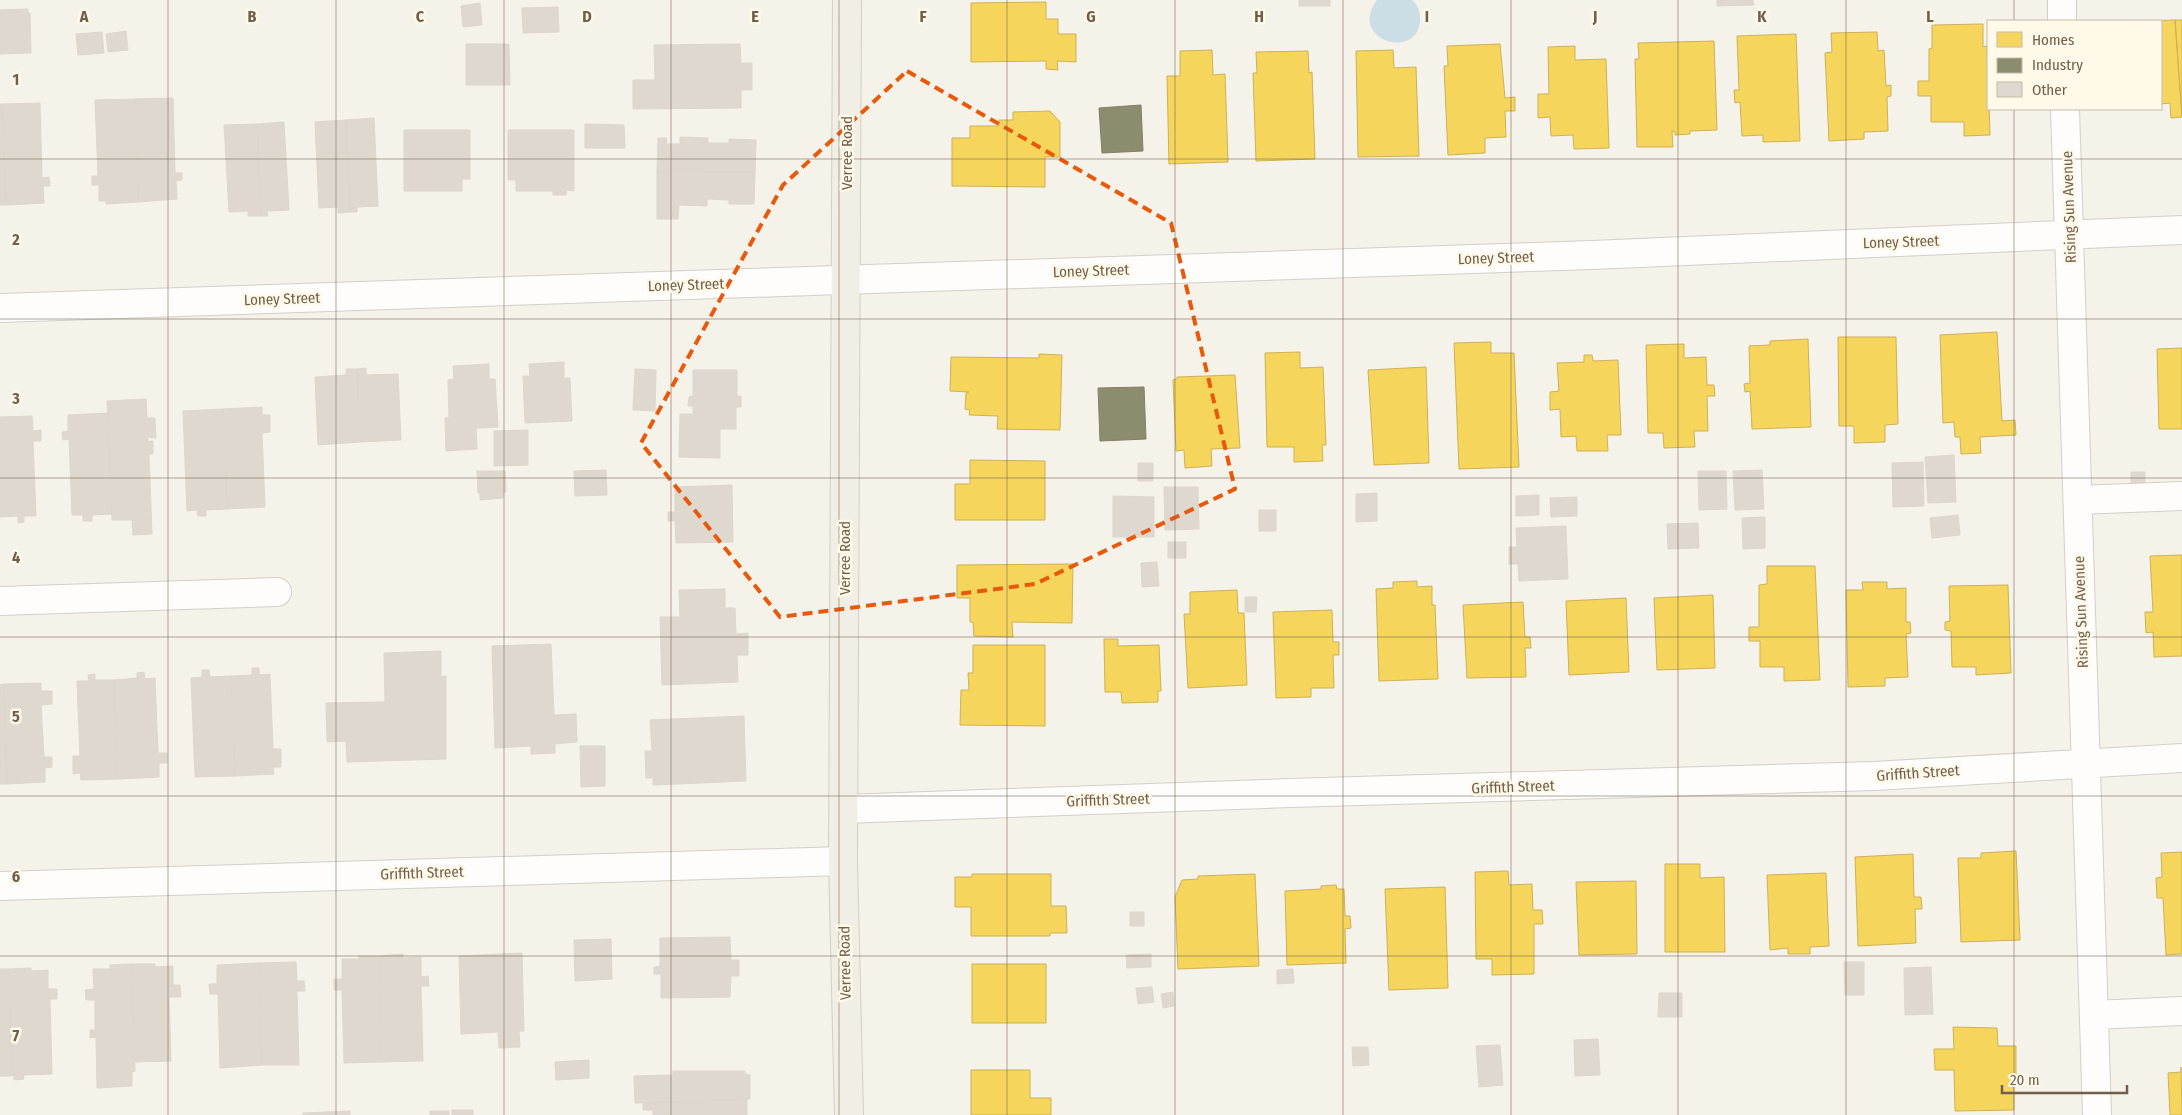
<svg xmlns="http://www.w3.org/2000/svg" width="2182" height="1115" viewBox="0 0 2182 1115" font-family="'Fira Sans Condensed',sans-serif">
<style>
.water{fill:#cbdee5}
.homes{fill:#f6d55c;stroke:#ceb157}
.industry{fill:#8c8c6e;stroke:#847e64}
.building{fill:#ded8cf;stroke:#ddd6cb}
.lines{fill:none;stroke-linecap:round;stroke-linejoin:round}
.minor-casing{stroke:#d4cfc7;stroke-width:30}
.major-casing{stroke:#d4cec5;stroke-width:30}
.minor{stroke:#fefdfc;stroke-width:28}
.major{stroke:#f1efe5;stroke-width:28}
.marked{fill:none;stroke:#e8590c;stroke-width:4;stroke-dasharray:10 6;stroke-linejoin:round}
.grid{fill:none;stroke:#715e4b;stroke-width:1;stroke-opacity:0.55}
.labels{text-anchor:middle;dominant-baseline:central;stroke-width:5;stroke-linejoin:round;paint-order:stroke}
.street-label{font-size:15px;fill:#715e4b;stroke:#fef9e9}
.grid-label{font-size:16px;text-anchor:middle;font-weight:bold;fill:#715e4b;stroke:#fef9e9;stroke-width:5;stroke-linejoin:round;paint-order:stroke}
</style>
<rect width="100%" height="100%" fill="#f5f2e9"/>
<path class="water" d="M1377,0H1412C1419,6 1420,12 1420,21C1417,61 1347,40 1377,0Z"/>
<path class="homes" d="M1046,2V19H1058V34H1076V62L1057,61L1058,70L1046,69V61L971,62V3Z
M2175,20H2182V117Z
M2175,20L2182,117L2171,118L2170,103L2161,104V21H2143Z
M1983,24V47L1987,46L1990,135L1964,136V122H1931V96H1918V81H1929V49L1932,48V25Z
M1877,32L1878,51L1884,50L1886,86L1891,85V96L1887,97L1888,131L1864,132V139L1829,141L1825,53L1832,52L1831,33Z
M1796,34L1800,141L1763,142V135L1742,136L1740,102L1735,103L1734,90H1739L1737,36Z
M1714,41L1717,130L1690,131V134L1675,135V132L1672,131L1673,147H1637L1635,59H1639L1638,43Z
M1500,44L1505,98L1515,97V111H1505L1506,137L1485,138V153L1448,155L1444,66H1448L1447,46Z
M1575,46V60L1606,59L1609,148L1574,149L1573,135L1551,136L1550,117L1538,118V94H1549L1548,47Z
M1212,50L1213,75L1225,74L1228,162L1169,164L1167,76H1180V51Z
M1393,50L1394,68L1416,67L1419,156L1358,157L1356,51Z
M1308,51L1309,73L1312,72L1315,159L1256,161L1253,73H1257L1256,52Z
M1050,111L1060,122V157H1045V187L952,186V138H970V126H999V120H1013V112Z
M1997,332L2002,421L2015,420L2016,435L1980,437L1981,453L1961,454L1960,437H1955L1954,422L1943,423L1940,335Z
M1838,337H1896L1898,424L1885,425V442L1854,443V426H1839Z
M1808,339L1811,427L1752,429L1750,391L1745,392L1744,384L1750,383L1749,346L1770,345V341Z
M1491,342V353H1514L1519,467L1459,469L1454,343Z
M1684,344V358L1706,357L1707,385H1714L1715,396H1707L1708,431H1694L1695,447L1664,448L1663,433H1648L1646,345Z
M2182,348V429H2159L2157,349Z
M1300,352V368L1323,367L1326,445H1322L1323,461L1294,462V447H1267L1265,353Z
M1039,354L1062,355L1060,430L997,429L998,416L969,415L970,410L965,409L966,393L969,392L950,391L951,357L1039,358Z
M1584,355H1592L1593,361L1618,360L1621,435H1607L1608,451H1577L1576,436L1561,437L1560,409L1550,410V392L1559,391L1557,363L1584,362Z
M1426,367L1429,463L1374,465L1368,370Z
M1235,375L1240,448L1211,449L1212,466L1185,468L1184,450L1176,451L1173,380L1177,379V377Z
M970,460L1045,461V520H955V484H970Z
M2182,555V656L2154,657L2153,632L2146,633L2145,612H2153L2150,556Z
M1073,564L1072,623L1012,622L1013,637L974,636L973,622H970V598H957V565Z
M1767,566H1815L1820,680L1784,681V667H1760V641H1749V627H1759V585L1767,584Z
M1417,581V587L1432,586V605H1435L1438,679L1379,681L1376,589L1393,588V582Z
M1862,582H1887V589L1906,588V622H1910L1911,633L1906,634L1908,677L1885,678V686L1848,687L1846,590H1863Z
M2008,585L2011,673L1976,675V667H1952L1951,631L1945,630V622L1950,621L1949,586Z
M1237,590L1238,613H1244L1247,685L1188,688L1184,614H1190V592Z
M1713,595L1715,668L1657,670L1654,598Z
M1626,598L1629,672L1569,675L1566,601Z
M1523,602L1525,637H1530L1531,648H1525L1526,677L1467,678L1463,605Z
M1332,610L1333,642H1339V655H1333L1334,688H1311V697L1276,698L1273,612Z
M1104,639H1118V646L1159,645L1161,691H1158V702L1122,703L1121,692H1105Z
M973,645H1045V726L960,725L961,690H969L968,673H973Z
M2016,851L2020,940L1961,942L1958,858H1981V853Z
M2182,852V954L2166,955L2163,898H2157L2156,878L2162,877L2161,853Z
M1913,854L1914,897H1921L1922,909H1915L1916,943L1858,946L1855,857Z
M1665,864H1700V878L1724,877L1725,952H1665Z
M1508,871L1509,885L1532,884L1533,910H1542L1543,924H1534V974L1492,975V959H1476L1475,872Z
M1826,873L1829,946L1810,947V954H1788V948L1770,950L1767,875Z
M972,874H1051V906H1066L1067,933H1050V936H971V907H955V877H972Z
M1255,874L1259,966L1178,969L1175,897L1182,880L1198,879V876Z
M1636,881L1637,954L1579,955L1576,882Z
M1336,885L1337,889H1344L1345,916H1350L1351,928L1345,929L1346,963L1287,965L1285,891L1321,889V886Z
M1445,887L1448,988L1389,990L1385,889Z
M972,964H1046V1023H972Z
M1953,1027L1997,1028L1998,1046H2016V1080H2014V1110L1955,1111L1954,1070H1935L1934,1049H1954Z
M2181,1067L2182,1115H2170L2168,1073L2181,1072Z
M971,1070H1030V1098H1051V1115H971Z"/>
<path class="industry" d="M1141,105L1143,151L1102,153L1099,108Z
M1144,387L1146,439L1100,441L1098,388Z"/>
<path class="building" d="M1299,0H1330V6H1299Z
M1717,0H1753L1754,5L1717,6Z
M480,3L482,25L463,27L461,6Z
M558,7L559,32L523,33L522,8Z
M28,9V13H30L31,53L0,54V10Z
M126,31L128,50L108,52L106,34Z
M102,32L104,53L78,55L76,34Z
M466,44H509L510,85H466Z
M740,44L741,63H752V90H741V108L633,109V80H655L654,45Z
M173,98L175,173H182V180L176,181L177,199L138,202L135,99Z
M135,99L138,202L106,204V201H99V185H92V176H98L95,100Z
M40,103L42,178L49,177L50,186H43L44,203L6,205L2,104Z
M0,104H2L6,205H0Z
M374,118L378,206L357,207V212H350L346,120Z
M346,120L350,212L338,213V207L319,208L315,122Z
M284,122L289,210L267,211L268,216H261L257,124Z
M257,124L261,216H248V211L229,212L224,125Z
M585,124L624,125L625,148H585Z
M404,130H470V179H462V191H404Z
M508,130H574V191L567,190L566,195H553V191H516V180H508Z
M680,137L708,138V143H729V139L756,140L755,172L657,171L658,138H667L666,144H680Z
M657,171L755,172L754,204H729V200L707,199V206L679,205L678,219H657Z
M564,362V378H570L572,421L525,423L523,376H530L529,364Z
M489,364V379H495L498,427L476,428L477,449L446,451L445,418H449L448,380L454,379L453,366Z
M366,368V375L398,374L401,440L360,442L357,369Z
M346,369H357L360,442L318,445L315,377L346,375Z
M635,369L656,370L655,411L633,410Z
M693,370H737V396H741V407H736V429H720V458L679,457L680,414H693V406H688L689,397L693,396Z
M146,399L147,418H155L156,438L148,437V442L153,441V454H149L152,534L133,535L132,520H112L107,401Z
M262,407V415H270V432L262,433L265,507L227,509L223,409Z
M223,409L227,509L206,510V516H198L197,510L187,511L183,411Z
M108,413L112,514L92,515V521H83V515H72L69,439L63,440L62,432L68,431V415Z
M32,416L33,431L41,430V441H33L36,516H24V522L18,523V516L0,517V417Z
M528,430V465L494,466V431Z
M1954,455L1956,502L1928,503L1925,457Z
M1923,462L1924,506L1893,507L1892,463Z
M1138,463H1153V481H1138Z
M606,470L607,495L575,496L574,471Z
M1762,470L1764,509L1735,510L1733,471Z
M477,471H505L506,492H503V498L480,500V493H478Z
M1698,471H1726L1727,509L1699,510Z
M2131,472H2145V485H2131Z
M732,485L733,542L676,543L675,521H668V512H675V487Z
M1164,487H1198L1199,529L1165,530Z
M1377,493V521L1356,522V494Z
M1539,495V515L1516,516V496Z
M1113,496L1154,497V537H1113Z
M1577,497V516L1551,517L1550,498Z
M1259,510H1276V531H1259Z
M1958,515L1960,535L1932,538L1930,518Z
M1765,517V548L1743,549L1742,518Z
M1698,523L1699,548L1668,549L1667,524Z
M1566,526L1568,579L1519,581L1518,564H1509V547H1517L1516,528Z
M1168,542H1186V558H1168Z
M1157,562L1159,586L1142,587L1141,563Z
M725,589V608H735L736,634L748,633V655H737L738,682L662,685L660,617H680L679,590Z
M1245,597H1257L1256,612H1245Z
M551,644L554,715L576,714L577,742L555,744V753L531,754V746L495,748L492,646Z
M441,651V677L446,676V759L347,762L346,741L327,742L326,703L385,702L384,653Z
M252,668H259V675L270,674L273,749H281V767H273L274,774L235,776L231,676L252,675Z
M202,670H209L210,677L231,676L235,776L195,777L191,678L202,677Z
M144,672L145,679L155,678L158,753H167V763H159V777L117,779L114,680L137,678V673Z
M95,674V680H114L117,779L81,780L80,773L73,774V756H80L77,681H89L88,675Z
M41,683V691H52V704L41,705L44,757H52V767L45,768V782L7,784L4,684Z
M4,684L7,784H0V685Z
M744,716L746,781L653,785V778H646L645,751H652L650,720Z
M580,746H605V786L581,787Z
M1130,912H1144V926H1130Z
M730,937L731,960H739V976H731L730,997L661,998V974H654V967L660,966V938Z
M611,939L612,979L575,981L574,940Z
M522,953L524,1031H519L520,1047L499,1048L498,1032L461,1034L459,956Z
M403,954V958L421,957V977L428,976L429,986H421L423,1061L381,1062L379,956Z
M1151,954V967L1127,968L1126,955Z
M358,956H379L381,1062L344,1063L342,990H334V979H342V959H359Z
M296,962L297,981H304L305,991H297L299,1065H262L259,963Z
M1844,962H1864V995H1845Z
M259,963L262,1065L220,1068L218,994H210L209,984H217V965Z
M132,964H155V967L173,966V985H180L181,997H169L171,1061L135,1062Z
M132,964L135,1071L132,1072V1086L97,1088L96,1037L90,1038V1030H95V1000H86L85,990L94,989L93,969H110V965Z
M1931,967L1933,1014L1905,1015L1904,968Z
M31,968V971L48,970V989H57V999H50L52,1074L23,1075L24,1079L14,1080V1075L11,1076L9,969Z
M0,969H9L11,1076H0Z
M1293,969L1294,983L1277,984V970Z
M1152,987L1154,1002L1138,1004L1136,988Z
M1173,992L1174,1006L1163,1008L1161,994Z
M1659,993H1682V1017H1658Z
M1598,1039L1600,1075L1575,1076L1574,1040Z
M1500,1045L1503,1085L1479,1087L1476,1046Z
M1352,1047H1368L1369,1065L1353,1066Z
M589,1060V1078L556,1080L555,1062Z
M673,1071H745V1074L750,1075V1099L635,1103L634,1076L673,1075Z
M747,1099V1115H653V1110H643V1103Z
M452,1110H473V1115H452Z
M350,1111V1115H303V1113Z
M430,1111H449V1115H430Z"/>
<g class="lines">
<g class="minor-casing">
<path id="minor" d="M2062,0V21
M2065,109L2097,1115
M0,308L1592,255L2182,230
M2078,500L2182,496
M0,601L277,592
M844,809L1290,793L1874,776L2182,758
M0,886L843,861
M2094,1015L2182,1011"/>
</g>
<g class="major-casing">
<path id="major" d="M847,0L843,861L849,1115"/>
</g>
<use href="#minor" class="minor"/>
<use href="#major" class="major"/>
</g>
<path class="marked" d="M907,71L1171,223L1235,489L1035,584L780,617L641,443L783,185Z"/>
<path class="grid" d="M168,0V1115M336,0V1115M504,0V1115M671,0V1115M839,0V1115M1007,0V1115M1175,0V1115M1343,0V1115M1511,0V1115M1678,0V1115M1846,0V1115M2014,0V21M2014,109V1115M0,159H2182M0,319H2182M0,478H2182M0,637H2182M0,796H2182M0,956H2182"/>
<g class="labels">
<g class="street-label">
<text transform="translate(847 153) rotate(-90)">Verree Road</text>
<text transform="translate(2069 207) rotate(-92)">Rising Sun Avenue</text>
<text transform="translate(1901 242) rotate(-2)">Loney Street</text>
<text transform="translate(1496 258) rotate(-2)">Loney Street</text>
<text transform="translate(1091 271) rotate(-2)">Loney Street</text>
<text transform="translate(686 285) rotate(-2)">Loney Street</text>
<text transform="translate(282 299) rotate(-2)">Loney Street</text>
<text transform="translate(845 558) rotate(-90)">Verree Road</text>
<text transform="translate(2081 612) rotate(-92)">Rising Sun Avenue</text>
<text transform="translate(1918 773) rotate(-4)">Griffith Street</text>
<text transform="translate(1513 787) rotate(-2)">Griffith Street</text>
<text transform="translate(1108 800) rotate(-2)">Griffith Street</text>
<text transform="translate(422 873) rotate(-2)">Griffith Street</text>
<text transform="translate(845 963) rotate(-91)">Verree Road</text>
</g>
</g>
<g class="grid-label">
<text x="84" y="22">A</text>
<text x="252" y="22">B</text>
<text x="420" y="22">C</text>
<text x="587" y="22">D</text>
<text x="755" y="22">E</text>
<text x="923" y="22">F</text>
<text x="1091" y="22">G</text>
<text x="1259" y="22">H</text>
<text x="1427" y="22">I</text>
<text x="1595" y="22">J</text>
<text x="1762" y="22">K</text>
<text x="1930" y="22">L</text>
<text x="16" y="85">1</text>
<text x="16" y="245">2</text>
<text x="16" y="404">3</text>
<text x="16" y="563">4</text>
<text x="16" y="722">5</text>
<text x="16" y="882">6</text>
<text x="16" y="1041">7</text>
</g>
<rect x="1987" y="20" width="175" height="90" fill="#fef9e9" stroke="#c6bbaa"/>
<rect x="1997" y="32" width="25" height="15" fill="#f6d55c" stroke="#c6bbaa"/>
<text x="2032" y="45" font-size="15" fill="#715e4b">Homes</text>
<rect x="1997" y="58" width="25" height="15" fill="#8c8c6e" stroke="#c6bbaa"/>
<text x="2032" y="70" font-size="15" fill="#715e4b">Industry</text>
<rect x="1997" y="82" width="25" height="15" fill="#ded8cf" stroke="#c6bbaa"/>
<text x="2032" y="95" font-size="15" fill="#715e4b">Other</text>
<path d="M2002 1085v8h125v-8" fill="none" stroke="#715e4b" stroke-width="2.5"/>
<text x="2010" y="1085" font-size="15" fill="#715e4b" stroke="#fef9e9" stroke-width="4" paint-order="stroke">20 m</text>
</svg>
